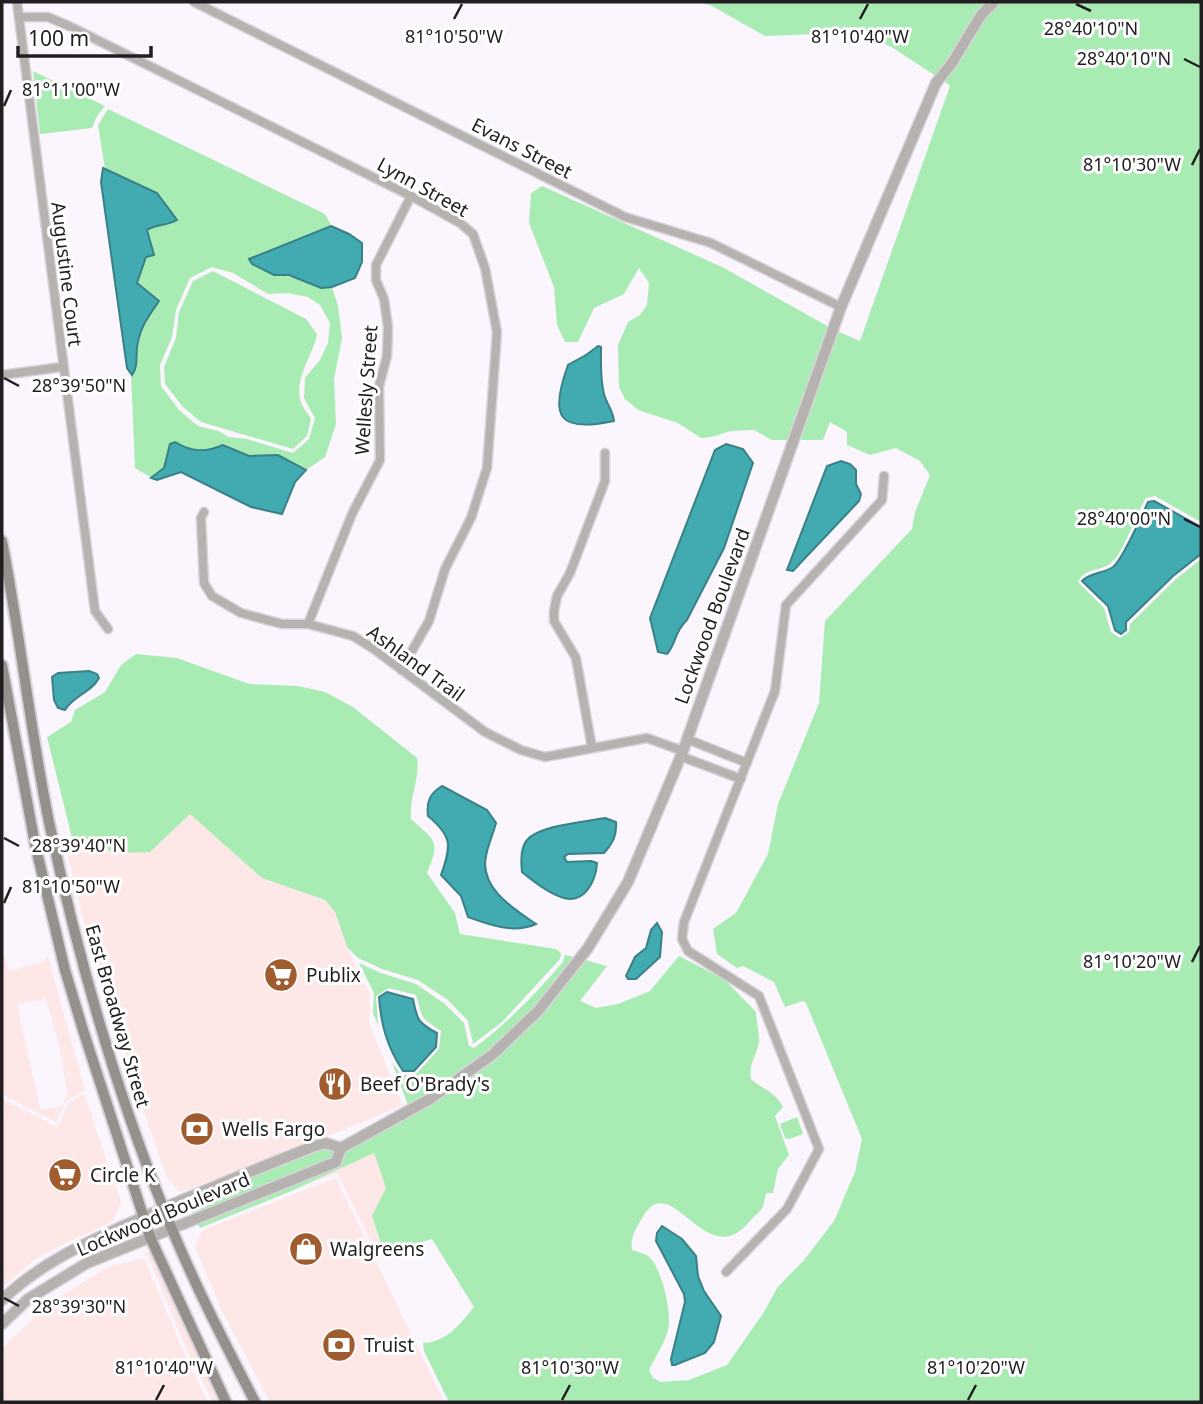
<svg xmlns="http://www.w3.org/2000/svg" width="1203" height="1404" viewBox="0 0 1203 1404" font-family="'Noto Sans',sans-serif">
<style>
.commercial{fill:#fde7e7;fill-rule:evenodd}
.green{fill:#a8ecb4;fill-rule:evenodd}
.water{fill:#42abb1;stroke:#388186;stroke-width:2}
.lines{fill:none;stroke-linecap:round;stroke-linejoin:round}
.minor-casing{stroke:#d8d3da;stroke-width:11}
.tertiary-casing{stroke:#d8d3da;stroke-width:13}
.secondary-casing{stroke:#d8d3da;stroke-width:14}
.minor{stroke:#b6b2b0;stroke-width:8}
.tertiary{stroke:#b6b2b0;stroke-width:10}
.secondary{stroke:#96908d;stroke-width:10}
.ticks{fill:none;stroke:#201e21;stroke-width:2.5}
.labels{text-anchor:middle;dominant-baseline:central;stroke-width:6;stroke-linejoin:round;paint-order:stroke}
.street-label{font-size:19px;fill:#201e21;stroke:#fff}
.poi-label{font-size:19px;fill:#201e21;stroke:#fff;text-anchor:start}
.ticks-label{font-size:18px;text-anchor:middle;fill:#201e21;stroke:#fff;stroke-width:6;stroke-linejoin:round;paint-order:stroke}
</style>
<rect width="100%" height="100%" fill="#fbf5fd"/>
<path class="commercial" d="M190,813L262,878L324,900L335,912L347,947L370,995L369,1023L402,1105L346,1129L180,1192L167,1178L129,1068L85,926L67,851L73,842L99,840L150,852Z
M2,945L8,971L40,963L48,957L85,1090L67,1100L56,1122L2,1094ZM46,999L61,1053L67,1093L62,1107L40,1109L17,1004Z
M84,1094L121,1202L113,1221L39,1256L2,1287V1099L57,1127L69,1103Z
M374,1153L386,1188L372,1216L384,1253L380,1260L338,1174H334L289,1192Z
M336,1178L359,1226L444,1402H270L222,1311L195,1246L203,1230Z
M151,1251L195,1347L221,1402H213L190,1358L148,1256L143,1254Z
M144,1258L187,1360L208,1402H2V1348L47,1305L108,1267Z"/>
<path class="green" d="M699,2H987L978,12L936,76L893,48L851,27L816,34L765,36L712,6Z
M1000,2H1201V522L1155,496L1146,498C1137,512 1123,554 1111,563C1100,572 1085,567 1078,582L1104,608L1111,632L1120,638L1129,632L1130,624L1175,580L1201,559V1402H449L424,1351L423,1343C447,1342 459,1325 474,1307L432,1239L384,1253L372,1216L386,1188L374,1153L289,1192L200,1228L197,1223L337,1167L344,1152L432,1103L498,1056L585,960L607,966L580,1001L596,1008L618,1004L650,991L679,956L724,979L756,1012C756,1021 759,1031 759,1040C758,1055 748,1062 751,1079C762,1089 776,1092 783,1107L775,1116L789,1155L778,1169L773,1193H766C763,1213 760,1209 748,1223C705,1274 670,1163 641,1220C635,1230 630,1238 632,1250C637,1252 644,1253 648,1256C662,1267 672,1313 668,1330C664,1344 655,1357 649,1370L653,1378L661,1382L689,1380L727,1365L764,1312L777,1288L804,1260L834,1221L855,1172L862,1139L806,1003L803,1001L785,1007L774,982L743,966L737,968L717,954L713,929L736,913L768,854L778,804L819,703L825,621L912,529L915,512L930,475L920,461L896,448L870,455L847,445V432L830,422L823,440H798L837,331L860,341L950,86L944,81C964,55 977,26 1000,2Z
M33,71L105,106L97,116L92,128L40,134Z
M108,109L325,214L332,227L274,275C295,274 312,288 332,287L338,306L342,338L334,379L336,424L325,457L305,471L278,455L249,457L223,445C205,453 193,452 175,442L170,444L164,468L152,478L135,468L131,373L135,370C138,338 141,328 159,301L137,283L147,256V230C156,224 167,226 177,219L157,193L105,169L98,125ZM212,267L233,273L268,294L288,293L308,297L320,305L330,323L328,343L320,360L305,378L304,398L315,418L309,439L293,453L247,439L228,437L219,431L198,426L179,410L161,386L160,365L172,337L176,310L190,278Z
M542,186L722,267L829,327L789,440H772L754,430L731,431L711,437L701,438L678,423L638,410L625,399L619,387L618,345L628,322L640,315L647,305L649,283L639,268L624,294L594,308L578,342H565L557,325L554,287L529,223L531,193Z
M213,271L306,319L317,334C313,355 295,377 300,399C301,406 308,413 311,419L307,436L293,449L201,422L183,407L165,384L164,367L176,338L179,312L193,281Z
M136,654L177,658L249,684L298,686L325,692L353,707L417,758C420,779 409,798 411,819C435,841 441,840 427,873L455,913L460,934L556,949L561,953L560,959L502,1022L473,1044L468,1021L448,1000L418,980L382,969L358,958L347,947L335,912L325,900L262,878L190,814L150,852L112,853L99,840L73,842L47,737L71,722L75,710L105,692L121,665Z
M565,955L575,957C562,974 549,992 534,1008C497,1047 453,1081 405,1107L408,1105L392,1062L401,1075H415L439,1049L441,1031C418,1015 424,1021 416,995L389,988L376,996L378,1025L373,1013L374,993L359,963L381,973L416,984L445,1004L464,1023L469,1046L474,1048C508,1023 535,994 563,962Z
M797,1117L803,1134L789,1139L785,1138L780,1124Z
M325,1149L335,1152L332,1159L193,1214L188,1202Z"/>
<path class="water" d="M103,168L157,193L177,220C167,226 155,224 147,230L154,255L146,257L137,283L159,301C150,314 141,326 138,342C135,353 139,366 132,375L127,368L101,182Z
M331,226L349,234L362,243V262L355,278L332,287L321,288L289,275H274L252,264L249,259Z
M598,346L601,347C601,362 600,379 604,394C606,403 613,410 614,421C558,433 549,417 568,365L586,355Z
M175,442C192,452 205,453 223,445L249,456L278,455L306,470L295,482L282,514L251,507L181,472L157,480L151,478L164,468L170,444Z
M726,444L743,449L753,463L724,548L687,620C674,632 677,642 667,654L658,652L650,618L715,450Z
M841,461L850,464L856,470V484L861,494L859,501L793,571L787,570L827,466Z
M1154,501L1201,527V554L1173,576L1126,622V630L1121,634L1115,630L1108,606L1082,581C1091,572 1103,574 1113,567C1123,559 1142,515 1148,502Z
M89,671L97,674L99,678C91,693 74,695 65,710L58,708L54,700L52,677L58,673Z
M442,786L487,810L496,823C493,834 488,845 486,856C479,888 514,909 536,924C514,934 490,925 468,917L461,896L441,875C452,845 452,836 428,816C426,802 430,793 442,786Z
M605,818L616,822C617,835 613,843 604,853L568,854L564,857L567,862L591,861L597,863C596,880 585,904 564,898C549,894 534,882 522,872C521,863 520,848 527,840C539,825 585,822 605,818Z
M657,923L662,932L660,957L636,979H628L626,976L635,957L646,948L651,930Z
M387,992L413,999C417,1020 418,1023 437,1033L436,1047L414,1071H403C387,1047 381,1025 379,997Z
M662,1226L682,1239L696,1256L698,1276L704,1291L721,1316L714,1342L705,1353L675,1365H672L671,1359L685,1302L684,1294L656,1241L657,1233Z"/>
<g class="lines">
<g class="minor-casing">
<path id="minor" d="M17,2L95,611L108,629
M194,2L625,217L711,243L841,307
M19,17H48L69,26L411,196L460,223L473,234L485,268L497,332L487,468L471,518L445,569L429,621L401,670
M2,375L62,367
M204,512L201,518L204,583L212,596L241,613L282,624H308L353,636L374,649L485,732L521,750L545,757L647,738L683,751
M308,624L352,514L380,460L379,386L387,356L388,327L384,299L376,280V265L411,196
M687,739L747,763
M592,748L576,658L554,621V611L557,596L570,573L605,481V453
M680,756L741,779
M726,1272L787,1209L819,1149L759,996L688,951L682,939L684,922L775,691L786,605L882,500L884,476"/>
</g>
<g class="tertiary-casing">
<path id="tertiary" d="M2,1300C41,1262 90,1241 139,1219C196,1193 254,1170 312,1147L325,1143L341,1148
M2,1324L28,1299L87,1263L336,1162L341,1148L430,1099L492,1055L539,1010L588,948L628,882L683,751L841,307L936,83L952,63L981,15L994,2"/>
</g>
<g class="secondary-casing">
<path id="secondary" d="M2,541C20,634 30,729 49,822C77,953 113,1083 163,1207C189,1274 222,1338 255,1402
M2,665L35,844L65,970L83,1030L150,1237L226,1402"/>
</g>
<use href="#minor" class="minor"/>
<use href="#tertiary" class="tertiary"/>
<use href="#secondary" class="secondary"/>
</g>
<path class="ticks" d="M1076,4L1091,11M454,19L462,4M860,19L868,4M1184,59L1200,67M4,106L11,90M1192,165L1200,149M4,378L19,386M1184,519L1200,527M4,838L19,846M4,903L11,887M1192,962L1200,946M4,1298L19,1306M156,1400L164,1385M562,1400L570,1385M968,1400L976,1385"/>
<defs>
<g id="supermarket-disc" transform="scale(1.75)"><circle r="9.5" fill="#a05b2e" stroke="#fff"/><path d="M-6-5.5h2.5l.6 2H6L4.5 2H-2.5L-4.4-4H-6ZM-1.5 3.2a1.3 1.3 0 1 0 .1 0ZM3 3.2a1.3 1.3 0 1 0 .1 0Z" fill="#fff"/></g>
<g id="restaurant-disc" transform="scale(1.75)"><circle r="9.5" fill="#a05b2e" stroke="#fff"/><path d="M-5-6h1v4h1v-4h1v4h1v-4h1v5L-1.5 .5V6h-2V.5L-5-1ZM5-6V6H3V1.5H1.5Q1.5-4 5-6Z" fill="#fff"/></g>
<g id="bank-disc" transform="scale(1.75)"><circle r="9.5" fill="#a05b2e" stroke="#fff"/><path d="M-6-4H6V4H-6ZM0-2.3a2.3 2.3 0 1 0 0 4.6a2.3 2.3 0 1 0 0-4.6Z" fill="#fff"/></g>
<g id="shop-disc" transform="scale(1.75)"><circle r="9.5" fill="#a05b2e" stroke="#fff"/><path d="M-5-2.5h2.3a2.7 3.5 0 0 1 5.4 0H5L5.5 6h-11ZM-1.5-2.5h3a1.5 2.3 0 0 0-3 0Z" fill="#fff"/></g>
</defs>
<g fill-rule="evenodd">
<use href="#supermarket-disc" x="281" y="975"/>
<use href="#restaurant-disc" x="335" y="1084"/>
<use href="#bank-disc" x="197" y="1129"/>
<use href="#supermarket-disc" x="65" y="1175"/>
<use href="#shop-disc" x="306" y="1249"/>
<use href="#bank-disc" x="339" y="1345"/>
</g>
<g class="labels">
<g class="street-label">
<text transform="translate(522 148) rotate(27)">Evans Street</text>
<text transform="translate(423 187) rotate(29)">Lynn Street</text>
<text transform="translate(67 274) rotate(83)">Augustine Court</text>
<text transform="translate(366 390) rotate(-86)">Wellesly Street</text>
<text transform="translate(712 616) rotate(-70)">Lockwood Boulevard</text>
<text transform="translate(416 663) rotate(36)">Ashland Trail</text>
<text transform="translate(118 1016) rotate(74)">East Broadway Street</text>
<text transform="translate(163 1214) rotate(-23)">Lockwood Boulevard</text>
</g>
<g class="poi-label">
<text x="306" y="975">Publix</text>
<text x="360" y="1084">Beef O'Brady's</text>
<text x="222" y="1129">Wells Fargo</text>
<text x="90" y="1175">Circle K</text>
<text x="330" y="1249">Walgreens</text>
<text x="364" y="1345">Truist</text>
</g>
</g>
<g class="ticks-label">
<text x="1091" y="35">28°40'10"N</text>
<text x="454" y="43">81°10'50"W</text>
<text x="860" y="43">81°10'40"W</text>
<text x="1124" y="65">28°40'10"N</text>
<text x="71" y="96">81°11'00"W</text>
<text x="1132" y="171">81°10'30"W</text>
<text x="79" y="392">28°39'50"N</text>
<text x="1124" y="525">28°40'00"N</text>
<text x="79" y="852">28°39'40"N</text>
<text x="71" y="893">81°10'50"W</text>
<text x="1132" y="968">81°10'20"W</text>
<text x="79" y="1313">28°39'30"N</text>
<text x="164" y="1374">81°10'40"W</text>
<text x="570" y="1374">81°10'30"W</text>
<text x="976" y="1374">81°10'20"W</text>
</g>
<rect width="1203" height="1404" fill="none" stroke="#201e21" stroke-width="7"/>
<path d="M18 46v10h133v-10" fill="none" stroke="#201e21" stroke-width="3.5"/>
<text x="28" y="46" font-size="21" fill="#201e21" stroke="#ffffff" stroke-width="5" paint-order="stroke">100 m</text>
</svg>
